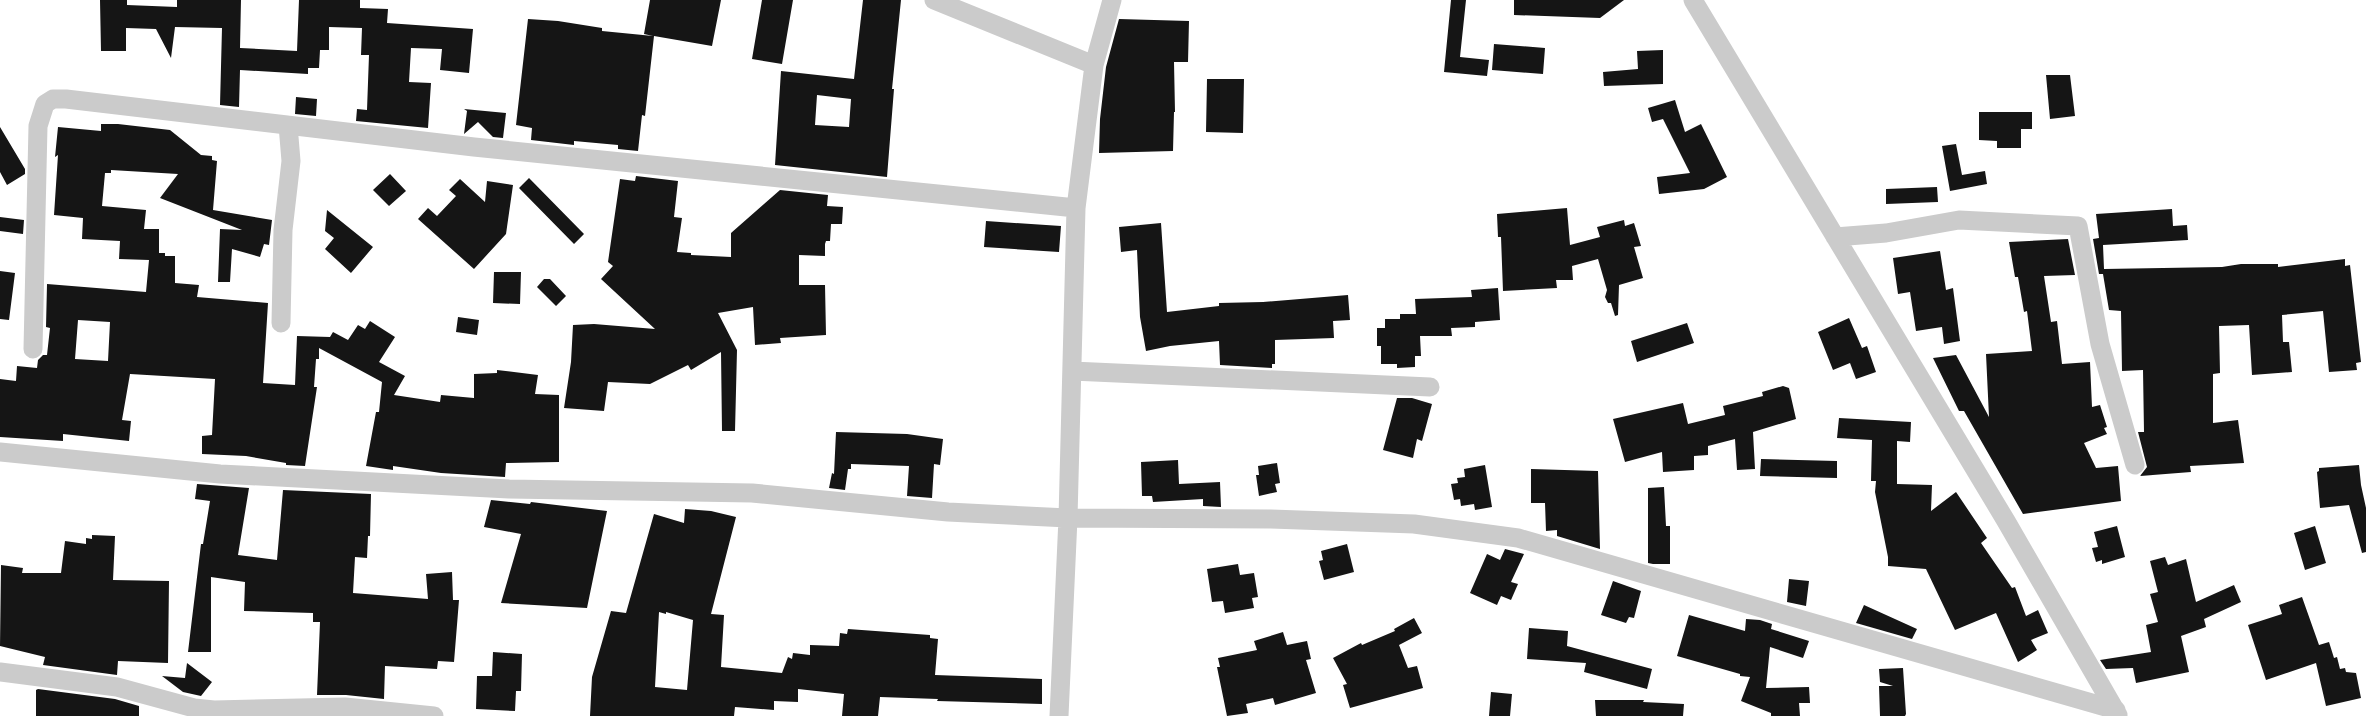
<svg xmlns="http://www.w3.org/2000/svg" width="2366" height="716" viewBox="0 0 2366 716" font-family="'DM Sans',sans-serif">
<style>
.building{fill:#151515;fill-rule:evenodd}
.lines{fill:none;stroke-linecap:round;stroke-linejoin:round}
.minor{stroke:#cbcbcb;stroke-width:19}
</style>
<rect width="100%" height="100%" fill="#fff"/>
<path class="building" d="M100,0H127V5L177,7V0H241L240,48L297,51L299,0H360V8L388,9L387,23L473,29L469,73L440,70L442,49L411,48L409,82L431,83L428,128L356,121L357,109L367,110L369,55H361L362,28L329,27V50H320L319,68H308V74L240,70L239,107L220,105L222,28L175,27L171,58L156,29L126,28V51H101Z
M650,0H721L712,46L654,36L645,116L642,115L638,151L618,149V145L574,141V145L531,140L532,128L516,125L528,19L558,21L602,28V31L653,36L644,34Z
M762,0H793L782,64L752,59Z
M863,0H901L892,89H894L887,177L775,165L781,71L854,79ZM817,95L851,99L849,127L815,125Z
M1451,0H1466L1460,57L1489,60L1487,76L1444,72Z
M1514,0H1624L1600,18L1514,15Z
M1119,19L1189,21L1188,62H1174L1175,112H1174L1173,151L1099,153L1100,119L1106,67Z
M1494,44L1545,48L1543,74L1492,70Z
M1663,50V84L1604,86L1603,72L1638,69L1637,51Z
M2046,75H2070L2075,116L2050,119Z
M1207,79H1244L1243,133L1206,132Z
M296,97L317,99L316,116L295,114Z
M1675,100L1685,132L1701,124L1727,177L1704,189L1659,194L1657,177L1690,173L1663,119L1652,122L1648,108Z
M464,109L506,113L503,138L493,137L478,122L464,134L467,111Z
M1979,112H2032V129H2021V148H1997V141L1979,140Z
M101,124H118L170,130L201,155L212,156V160L217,161L213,210L272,220L269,245L264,244L260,257L232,249L230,282H218L220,229L242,230L160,198L178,174L111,170V173H105L102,206L146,210L144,229H159V253H165V256H175V283L199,285L197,297L268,303L263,383L295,385L297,336L330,337L333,332L348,340L358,325L365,329L370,321L395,337L379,362L405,376L394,395L440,402L441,395L474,398V374L497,373V370L538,375L535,394L559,395V462L506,463L505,477L441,473L393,466V470L366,466L376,412H379L382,382L319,348V359H316L314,387H317L305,466L286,465V463L246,456L202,454V436L212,435L215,379L130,374L122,420L131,421L129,441L63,434V441L0,437V379L16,381L17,366L37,368L38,360L43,355H47L50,328L46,327L47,284L146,292L149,260L119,259L120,241L82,239L83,218L54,215L58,155L55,157L58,127L101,131ZM78,320L110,322L108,361L75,359Z
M0,127L25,169V174L7,185L0,172Z
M1956,144L1962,175L1985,171L1987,184L1950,191L1942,146Z
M390,174L406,191L389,206L373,190Z
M636,176L678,181L674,217L682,218L677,252L691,253V255L731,257V233L780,190L828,195L827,206L843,207L842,224H831L830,241H826L825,244V256L799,255V285H825L826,335L780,338L781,343L755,345L753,307L718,313L737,350L735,431H722L721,352L691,370L688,365L650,384L608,382L604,411L564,408L571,362L573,325L594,324L655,329L601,279L613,266L608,262L620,179L635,181Z
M529,178L584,234L574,244L519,188Z
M460,179L485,202L487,181L513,185L506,234L474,269L418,219L428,208L437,216L456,196L449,190Z
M1937,187L1938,202L1886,204V189Z
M1567,208L1570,245L1600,237L1597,227L1624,220L1625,226L1634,223L1641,246L1634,247L1643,278L1619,285L1618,315L1615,316L1611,303H1608L1605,297L1607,290L1598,259L1572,266L1573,280H1556L1557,288L1503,291L1501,237H1498L1497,214Z
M2172,209L2173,226L2187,225L2188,240L2103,245L2104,269L2222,267L2241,264H2278V267L2345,259V266L2350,265L2361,362L2356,363L2357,370L2329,372L2323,311L2282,315L2283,342H2289L2292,372L2252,375L2249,325L2219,326L2220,373L2213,374V423L2238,420L2244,463L2190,466L2191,472L2140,476L2147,467L2138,432H2144L2143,370L2122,371L2121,311L2109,310L2103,274H2099L2093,239L2099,238L2096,214Z
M327,210L373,247L351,273L325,249L334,238L325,231Z
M0,217L24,220L23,234L0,231Z
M986,221L1061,226L1059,252L984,247Z
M1161,223L1167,312L1219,306V303L1263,302L1348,295L1350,320L1333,321L1334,338L1275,340V364H1272V368L1220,365L1219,341L1170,346L1146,351L1140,317L1137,250L1121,252L1119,227Z
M2068,239L2075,275L2044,276L2051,322L2057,321L2062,364L2090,362L2092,407L2100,405L2107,427L2104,428L2107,434L2084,443L2096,468L2118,466L2121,501L2023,514L1964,411H1959L1933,358L1956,355L1989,417L1986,354L2032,351L2027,311L2024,312L2018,277H2015L2009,242Z
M1940,251L1946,290L1953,288L1960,341L1944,344L1942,327L1916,331L1910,292L1898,294L1893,258Z
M0,271L15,273L9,320L0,319Z
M494,272H521L520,304L493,303Z
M544,279H550L566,296L556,306L537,287Z
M1498,288L1500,320L1475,322V327L1451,328L1452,336H1420L1421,356H1415V367L1397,368V364H1381V346H1377V328H1385V319H1400V314H1416L1415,299L1472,297L1471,290Z
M458,317L479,320L477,335L456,332Z
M1849,318L1862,348L1867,346L1876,372L1856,379L1850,363L1833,370L1818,332Z
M1687,323L1694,343L1637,362L1631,341Z
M1783,386L1789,388L1796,419L1753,432L1755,469L1737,470L1735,439L1708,446V455L1694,456V470L1663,472L1662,452L1625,462L1613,419L1683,403L1688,424L1725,415L1723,406L1763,396L1762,392Z
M1397,398H1412L1432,404L1422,441L1417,439L1413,458L1383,450Z
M1839,418L1911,422L1910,442L1897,441V484L1932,485L1931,511L1956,492L1987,538L1981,543L2012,588L2015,587L2026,616L2038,610L2048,633L2031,640L2037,650L2018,662L1996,613L1955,630L1926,569L1888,566V557L1875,492L1876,481H1871L1872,440L1837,438Z
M836,432L907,434L943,439L940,465L934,464L932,498L907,496L909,466L851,464V469H848L845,490L829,488L832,473L834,474Z
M1761,459L1837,461V478L1760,476Z
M1178,460L1179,484L1220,482L1221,507L1203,506V499L1153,502L1152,496H1142L1141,462Z
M1277,463L1280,483L1275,484L1277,492L1259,496L1256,475H1259L1258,466Z
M1485,465L1492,507L1475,510L1474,504L1461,506L1460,499L1454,500L1451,484L1458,483L1457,478L1465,477L1464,469Z
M2359,465L2361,485L2366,508V552L2362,553L2349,505L2320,508L2317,472L2319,471V468Z
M1531,469L1598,471L1600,549L1557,536V530L1546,531L1545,503H1531Z
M197,484L249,488L238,555L277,560L283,490L371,494L370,536H368L367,558L355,557L353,593L428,599L426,574L452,572L453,600H459L454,662L438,661L437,669L385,666L384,699L346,695H317L320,622H313V613L244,611L245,582L211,577V652H188L201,544H203L210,501L195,499Z
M1664,487L1666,526H1670V564H1653L1648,563V488Z
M491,500L530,504L531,502L607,511L587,608L501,603L521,534L484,527Z
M685,509L711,511L736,517L711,614L724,615L721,667L782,673L788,657L792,659L793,653L810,655V645L839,646L840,633L847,634L848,629L930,635V638L938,639L935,675L1042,679V704L937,701L938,699L880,697L878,716H842L844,694L798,689V702L774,701V710L735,707L734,716H590L592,677L611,611L626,613L654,514L684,523ZM659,612L666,614V612L693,620L687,690L655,687Z
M2117,526L2125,557L2102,564V560L2096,562L2092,548L2098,547L2094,532Z
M2315,526L2326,563L2305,570L2294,533Z
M92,535L115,536L113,580L169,581L168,663L118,661L117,675L43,665L45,657L0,646L1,565L23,568L22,573H61L65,541L86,544V538L92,539Z
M1347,544L1354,572L1324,580L1319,561L1323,560L1321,551Z
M1505,549L1524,554L1511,582L1518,584L1511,600L1501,596L1497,605L1470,593L1487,554L1500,560Z
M2165,557L2168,565L2186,559L2196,602L2234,585L2241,602L2204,619L2206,627L2181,636L2189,672L2136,683L2133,668L2106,669L2100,660L2151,652L2146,625L2158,622L2150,594L2158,592L2150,561Z
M1238,564L1240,575L1254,573L1258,597L1252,598L1254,608L1225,613L1223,601L1212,602L1207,569Z
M1789,579L1809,581L1806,606L1787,602Z
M1613,581L1641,591L1634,618L1629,617L1626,623L1601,615Z
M2302,597L2319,645L2329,642L2334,658L2337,657L2340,669L2345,668L2346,672L2356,673L2361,698L2326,706L2316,663L2266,680L2248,625L2282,614L2279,605Z
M1864,605L1917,629L1912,639L1856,623Z
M1689,615L1745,631L1746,619L1760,620L1772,624L1771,629L1809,641L1803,658L1770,647L1766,688L1809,687L1810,703H1799L1800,716H1771V713L1741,701L1750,677L1740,676V674L1677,656Z
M1414,618L1422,633L1399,645L1408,668L1417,666L1423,688L1350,708L1343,685L1347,684L1333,658L1361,643L1362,645L1395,631L1394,629Z
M1529,628L1568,631L1567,646L1652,669L1647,689L1584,672L1586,663L1527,659Z
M1283,632L1287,645L1307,641L1311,659L1306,660L1316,693L1275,705L1273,698L1246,704L1248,713L1227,716L1217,667H1220L1218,658L1257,650L1254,641Z
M493,652L522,654L521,691H516L515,711L476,709L477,676H492Z
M187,663L212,682L201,696L183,692L162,676L185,678Z
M1903,668L1906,714L1905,716H1880L1879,686H1893L1880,682L1879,669Z
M38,689L115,699L139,706V716H36V690Z
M1491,692L1512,694L1510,716H1489Z
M1595,700H1644L1643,702L1684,704L1683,716H1596Z"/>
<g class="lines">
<path class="minor" d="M934,0L1094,65
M1693,0L2006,521L2118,715
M1835,237L1886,233L1959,220L2078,226L2100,344L2135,465
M281,323L283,230L291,161L288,125
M33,349L38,126L45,104L53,99H66L474,147L1076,208
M1072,371L1430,387
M0,452L220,474L509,489L752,493L948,512L1068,518L1271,519L1414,524L1518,538L2116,710
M0,672L117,687L194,708L214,710L345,707L434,716
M1059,716L1068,518L1076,208L1094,65L1112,0"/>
</g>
</svg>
